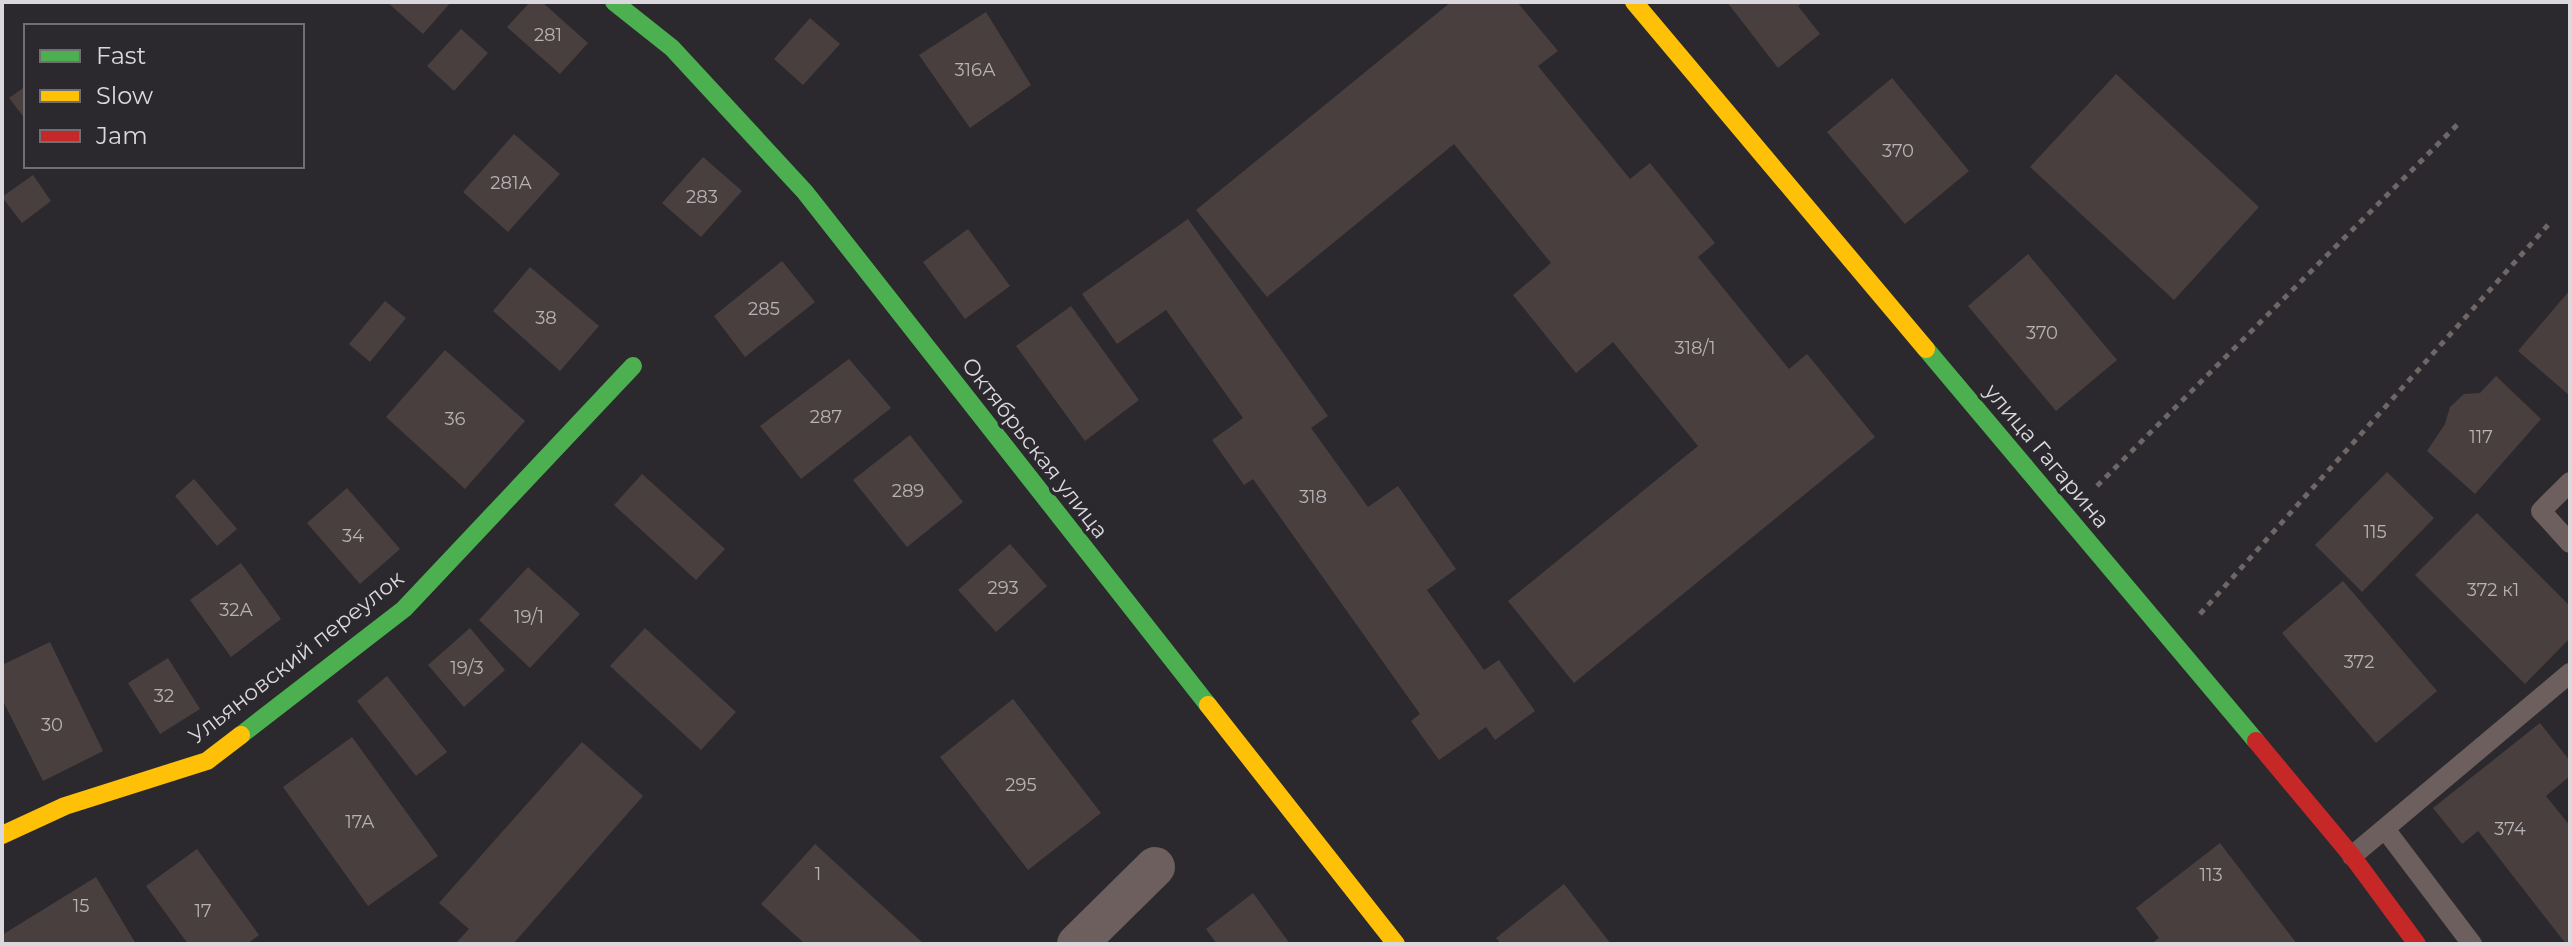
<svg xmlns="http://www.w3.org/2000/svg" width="2572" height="946" viewBox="0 0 2572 946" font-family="Montserrat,sans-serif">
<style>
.building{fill:#4a3f3f}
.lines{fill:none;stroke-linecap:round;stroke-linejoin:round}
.path{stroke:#6f6666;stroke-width:5;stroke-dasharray:6 6;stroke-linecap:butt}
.lane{stroke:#6c5f5d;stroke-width:20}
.street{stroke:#6c5f5d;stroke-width:40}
.fast{stroke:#4caf50;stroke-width:18}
.slow{stroke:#ffc107;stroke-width:18}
.jam{stroke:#c62828;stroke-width:18}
.labels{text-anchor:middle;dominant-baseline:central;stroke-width:7;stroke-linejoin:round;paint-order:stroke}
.number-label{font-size:18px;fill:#b6b2b5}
.street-label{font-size:22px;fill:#dad8dc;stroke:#2b282e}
</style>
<rect width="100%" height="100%" fill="#2b292d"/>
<path class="building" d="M387,2H451L423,34Z
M530,2H542L588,43L560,74L507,27Z
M1451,2H1517L1558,51L1538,66L1630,179L1650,163L1715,243L1698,257L1789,369L1807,354L1875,437L1574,683L1508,601L1698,446L1613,342L1576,373L1513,295L1551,263L1454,144L1267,297L1196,210Z
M1727,2H1803L1798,6L1820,34L1778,68Z
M986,12L1031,85L970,128L919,55Z
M810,18L840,44L803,85L774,59Z
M461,29L488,53L454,91L427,66Z
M2116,74L2259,207L2174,300L2030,167Z
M1892,78L1969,171L1905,224L1827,132Z
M26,86V120L9,98Z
M514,134L560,174L508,232L463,192Z
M703,157L742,191L701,237L662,203Z
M33,175L51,201L22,223L2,197Z
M1188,219L1328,416L1311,428L1368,507L1398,486L1456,569L1427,590L1484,670L1499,660L1535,711L1495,740L1486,727L1439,760L1411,721L1420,714L1253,479L1244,485L1212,440L1243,418L1166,310L1117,344L1082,294Z
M968,229L1010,286L965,319L923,262Z
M2028,254L2117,360L2056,411L1968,306Z
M782,261L815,302L745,357L714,316Z
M530,267L599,326L560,371L493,311Z
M2570,290V396L2518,351Z
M385,301L406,318L370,362L349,344Z
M1071,306L1139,400L1085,441L1016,346Z
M445,350L525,421L465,489L386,417Z
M849,359L891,408L801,479L760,426Z
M2496,376L2541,419L2475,494L2427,451L2445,424L2450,407L2464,394L2480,393Z
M910,435L963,502L907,547L853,480Z
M2387,472L2434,518L2362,592L2315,545Z
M642,474L725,549L696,580L614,505Z
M194,479L237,529L217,546L175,496Z
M347,488L400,549L360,584L307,523Z
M2477,513L2570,606V638L2525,684L2415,575Z
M1010,544L1047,586L996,632L958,590Z
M241,563L281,619L231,657L190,600Z
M528,567L580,614L530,668L479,620Z
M2343,581L2437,691L2376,743L2282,633Z
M470,628L505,670L464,707L428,665Z
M645,628L736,712L701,750L610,666Z
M50,642L103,751L43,781L2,699V665Z
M168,658L200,709L160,734L128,683Z
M387,676L447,752L416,776L357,701Z
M1013,699L1101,813L1028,870L940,757Z
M2540,723L2570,761V776L2546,796L2570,826V944H2566L2478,831L2462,844L2433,808Z
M352,737L438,856L368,906L283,787Z
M582,742L643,796L513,944H455L469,929L439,903Z
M2220,843L2297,944H2151L2159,938L2136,908Z
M815,844L924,944H805L761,904Z
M197,849L259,935L247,944H188L146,886Z
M96,877L136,944H2V935Z
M1564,884L1611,944H1501L1496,938Z
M1253,893L1290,944H1217L1206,929Z"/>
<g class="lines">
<path class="path" d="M2097,486L2459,123
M2200,614L2548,225"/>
<path class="lane" d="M2570,482L2541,511L2570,543
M2385,829L2472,944
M2352,856L2570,673"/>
<path class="street" d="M1077,944L1155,867"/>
<path class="fast" d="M614,2L672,48L805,192L1208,705
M1926,349L2256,741
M241,735L404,609L633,366"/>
<path class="slow" d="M1634,2L1926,349
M1208,705L1396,944
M2,835L65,806L207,761L241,735"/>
<path class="jam" d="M2256,741L2352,856L2417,944"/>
</g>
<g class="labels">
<g class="number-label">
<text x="548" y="35">281</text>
<text x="975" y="70">316А</text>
<text x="1898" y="151">370</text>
<text x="511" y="183">281А</text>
<text x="702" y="197">283</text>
<text x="764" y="309">285</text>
<text x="546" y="318">38</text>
<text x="2042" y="333">370</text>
<text x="1695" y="348">318/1</text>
<text x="826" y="417">287</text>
<text x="455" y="419">36</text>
<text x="2481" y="437">117</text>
<text x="908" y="491">289</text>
<text x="1313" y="497">318</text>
<text x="2375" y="532">115</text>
<text x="353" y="536">34</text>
<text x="1003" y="588">293</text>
<text x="2493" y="590">372 к1</text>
<text x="236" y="610">32А</text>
<text x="529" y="617">19/1</text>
<text x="2359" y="662">372</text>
<text x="467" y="668">19/3</text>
<text x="164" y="696">32</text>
<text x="52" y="725">30</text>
<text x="1021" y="785">295</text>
<text x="360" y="822">17А</text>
<text x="2510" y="829">374</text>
<text x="818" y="874">1</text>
<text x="2211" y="875">113</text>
<text x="81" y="906">15</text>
<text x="203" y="911">17</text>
</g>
<g class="street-label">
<text transform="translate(1035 448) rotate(52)">Октябрьская улица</text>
<text transform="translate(2047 456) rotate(50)">улица Гагарина</text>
<text transform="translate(296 657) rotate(-38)">Ульяновский переулок</text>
</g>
</g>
<rect width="2572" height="946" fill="none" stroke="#dad8dc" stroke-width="8"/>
<rect x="24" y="24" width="280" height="144" fill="#2b282e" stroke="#716e74" stroke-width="2"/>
<rect x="40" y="50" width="40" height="12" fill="#4caf50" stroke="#716e74" stroke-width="2"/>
<text x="96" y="64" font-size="24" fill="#dad8dc">Fast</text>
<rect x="40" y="90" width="40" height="12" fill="#ffc107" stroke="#716e74" stroke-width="2"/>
<text x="96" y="104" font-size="24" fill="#dad8dc">Slow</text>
<rect x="40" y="130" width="40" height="12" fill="#c62828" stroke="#716e74" stroke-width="2"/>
<text x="96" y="144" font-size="24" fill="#dad8dc">Jam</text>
</svg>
